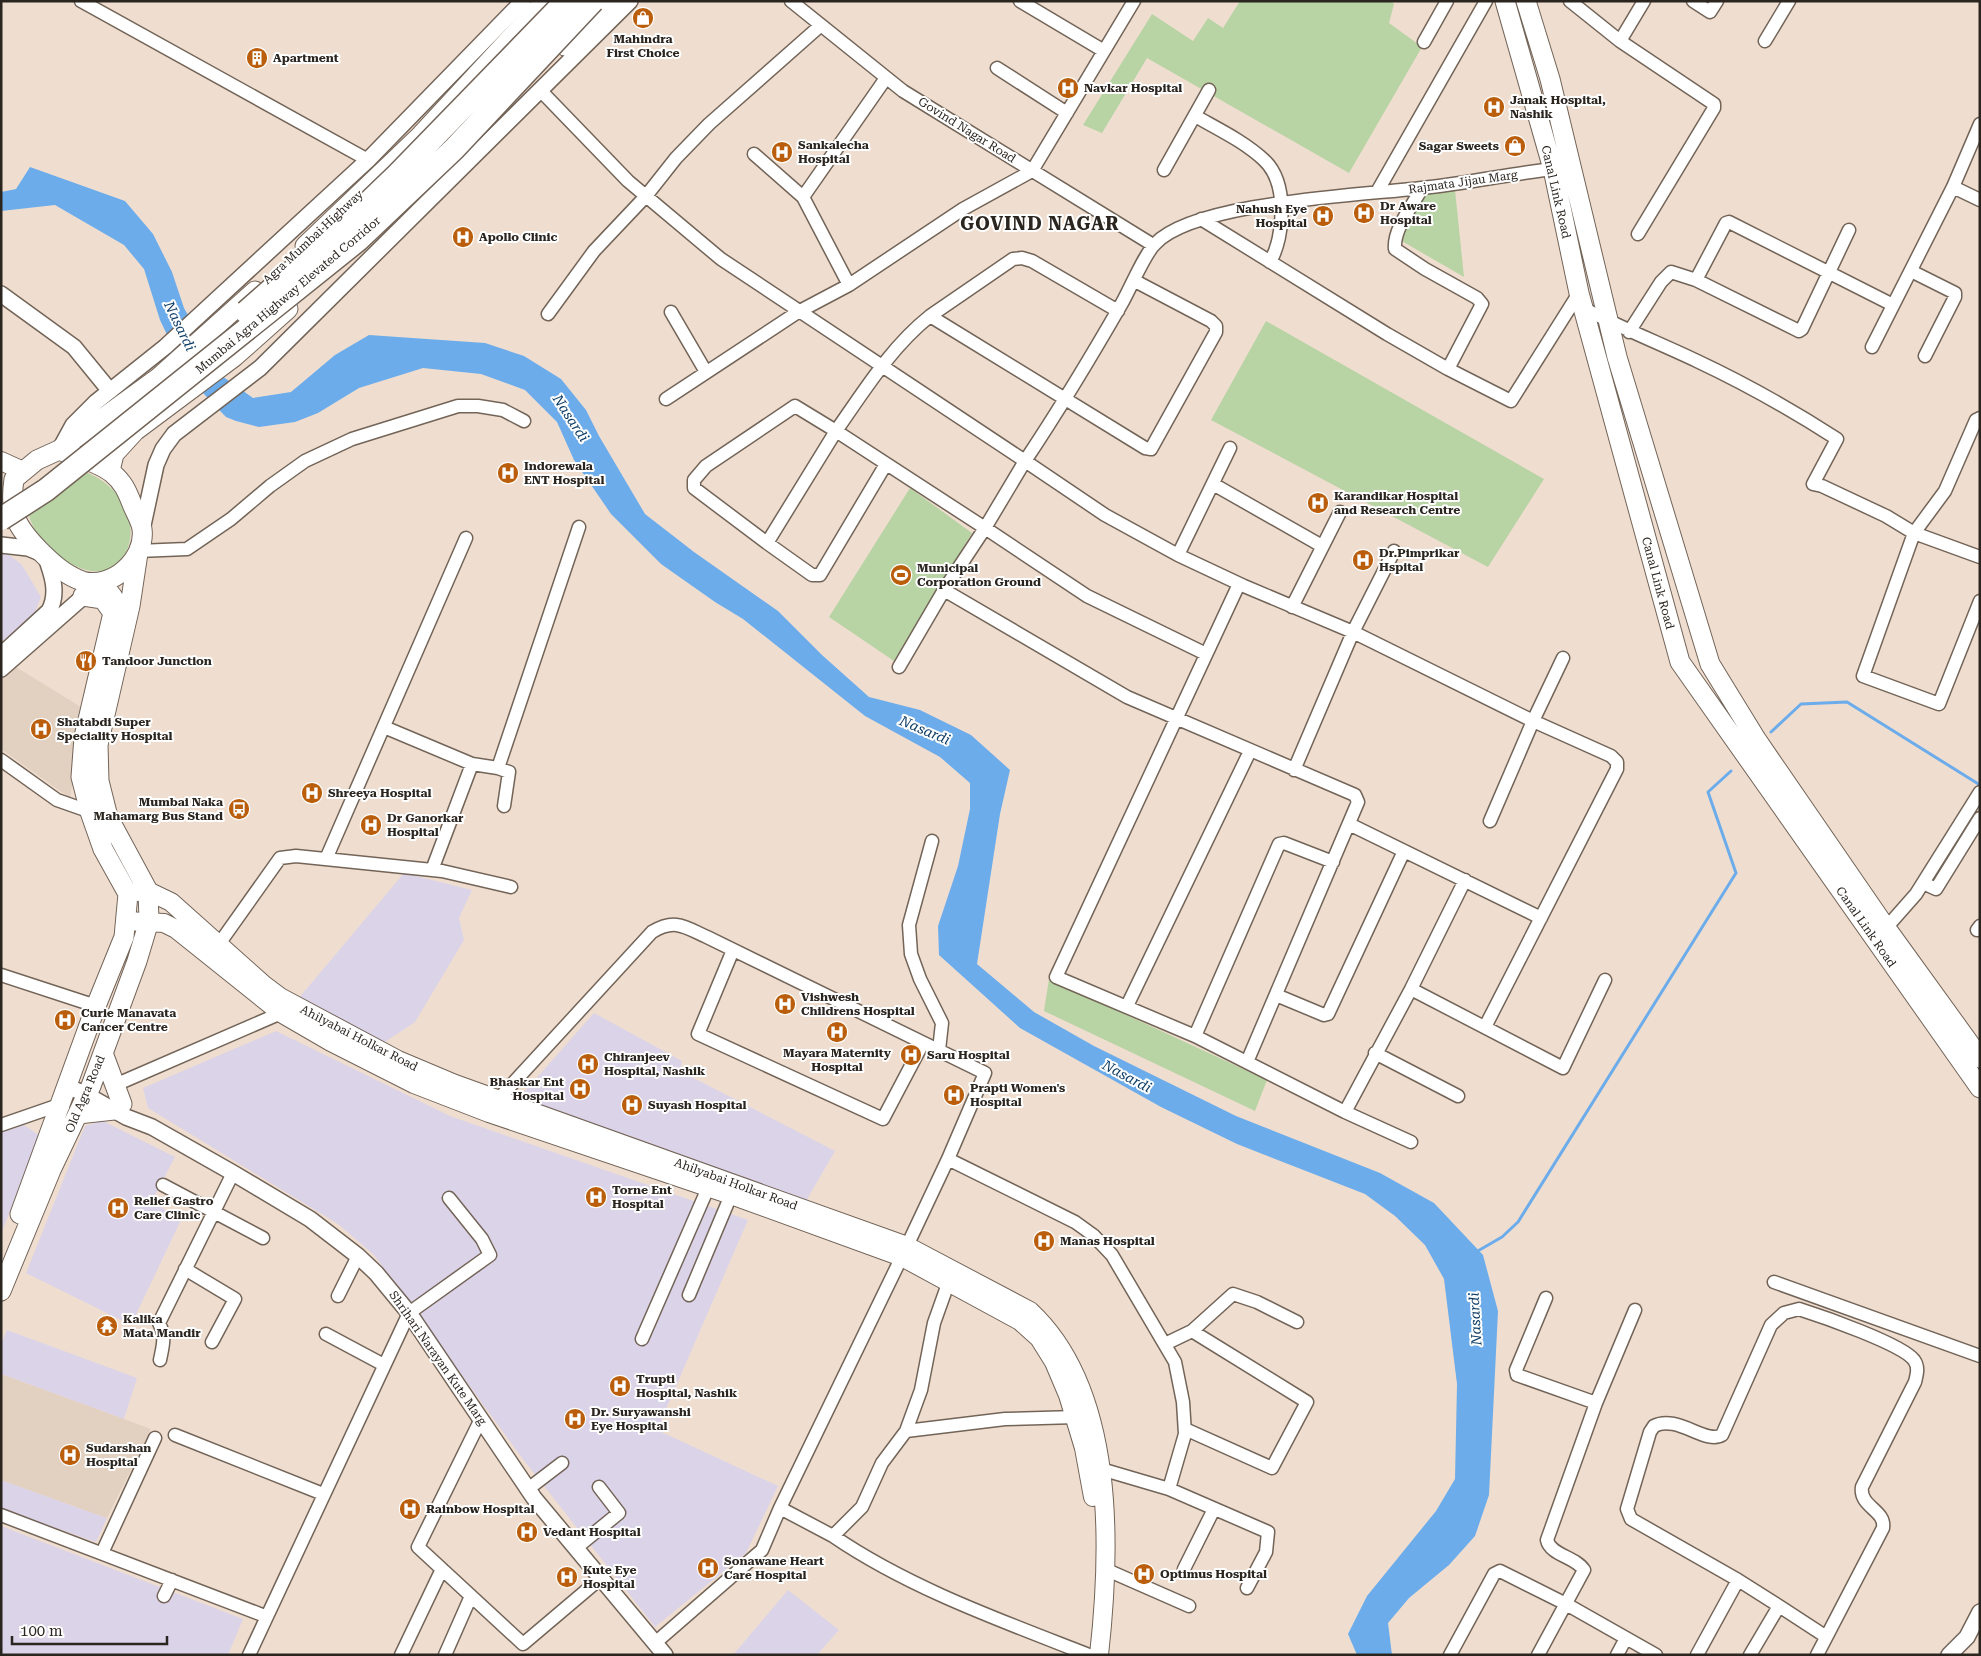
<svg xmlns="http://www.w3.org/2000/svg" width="1981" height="1656" viewBox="0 0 1981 1656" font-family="'Roboto Serif',serif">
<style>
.commercial{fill:#dbd3e8}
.medical{fill:#e2d0c0}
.green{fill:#b8d3a4}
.water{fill:#6caceb}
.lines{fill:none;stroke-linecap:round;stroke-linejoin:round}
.stream{stroke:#6caceb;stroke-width:3}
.minor-casing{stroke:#736458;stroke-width:15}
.tertiary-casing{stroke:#736458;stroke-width:18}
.secondary-casing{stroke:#736458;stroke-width:20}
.primary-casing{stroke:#736458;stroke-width:21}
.minor{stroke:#fff;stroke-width:12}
.tertiary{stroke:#fff;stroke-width:15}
.secondary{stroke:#fff;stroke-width:18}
.primary{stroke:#fff;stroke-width:19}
.motorway-bridge-casing{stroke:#736458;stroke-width:25;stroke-linecap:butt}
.motorway-bridge{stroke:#fff;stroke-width:22}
.labels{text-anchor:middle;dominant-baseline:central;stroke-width:4;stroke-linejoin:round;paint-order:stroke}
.poi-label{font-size:12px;font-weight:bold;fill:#2b2520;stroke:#fff;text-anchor:start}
.street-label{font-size:12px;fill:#2b2520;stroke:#fff}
.water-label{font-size:14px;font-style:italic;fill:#0b3b63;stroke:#fff}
.district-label{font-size:18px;font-weight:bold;letter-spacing:1px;fill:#2b2520;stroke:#fff}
</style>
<rect width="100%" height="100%" fill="#efded0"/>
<path class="commercial" d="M6,552L22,565L41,597L33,617L1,642V554Z
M404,873L472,890L459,918L464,940L415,1022L382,1044L298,999Z
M594,1013L682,1061L680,1071L835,1151L806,1201L518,1099Z
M276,1031L450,1116L748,1220L657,1430L778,1486L746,1553L655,1627L522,1458L374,1255L338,1224L148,1108L143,1088Z
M103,1121L175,1157L152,1201L181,1220L131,1325L26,1273L85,1126Z
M24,1125L40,1136L1,1234V1130Z
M7,1330L137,1378L124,1419L1,1374V1344Z
M1,1480L107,1518L96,1542L1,1509Z
M1,1526L243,1619L228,1655H1Z
M788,1590L839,1630L817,1655H733Z"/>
<path class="medical" d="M16,667L84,709L70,798L1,749V679Z
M1,1374L151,1429L107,1518L1,1480Z"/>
<path class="green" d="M1240,1H1391L1394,4L1389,23L1422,47L1349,173L1147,58L1102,133L1083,125L1152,14L1193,41L1208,18L1223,28Z
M1455,190L1464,277L1400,240L1423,192Z
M1266,321L1544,479L1488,567L1211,420Z
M64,464C74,468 86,471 96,477C162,514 126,615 51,550C33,534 25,513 26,489L54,469Z
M910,488L972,533L894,661L829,617Z
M1049,979L1267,1080L1255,1111L1044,1011Z"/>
<path class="water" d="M30,167L125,201L153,234L172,272L184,308L222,376L253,398L291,392L335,355L369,335L485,343L524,356L561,379L586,410L599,436L645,514L694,552L778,611L822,655L869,697L920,710L971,735L1010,770L1000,814L977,964L1034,1012L1094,1046L1236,1116L1380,1173L1434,1203L1483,1255L1498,1311L1489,1495L1475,1536L1449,1565L1409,1598L1388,1623L1392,1655H1357L1348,1634L1367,1596L1436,1511L1455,1479L1457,1384L1444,1279L1425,1245L1395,1216L1365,1194L1237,1144L1161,1107L1020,1028L939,955L938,926L958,866L970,809V783L940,757L865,716L743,619L715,602L661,564L611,514L574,460L557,422L525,390L481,374L423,368L359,388L318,413L295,422L259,427L236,421L226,417L203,393L180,362L160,320L144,269L124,245L55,205L1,211V192L16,189Z"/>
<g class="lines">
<path class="stream" d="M1771,732L1801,704L1847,702L1980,785
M1476,1252L1502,1237L1518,1222L1736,873L1708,792L1731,771"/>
<g class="minor-casing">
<path id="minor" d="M81,1L368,160
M791,1L903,91L1153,245
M1020,1L1104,51
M1570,1L1620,41L1644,1
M1693,1L1710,12L1717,1
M1620,41L1714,104V108L1638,234
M1765,41L1789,1
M1424,42L1447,1
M997,68L1067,113
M541,91L628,181L721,259L1025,461C1059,410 1091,357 1122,303C1130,289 1145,253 1155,244C1193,202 1363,195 1422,188C1469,183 1514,173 1561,168
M1195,116C1218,129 1245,142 1264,160C1288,182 1285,236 1270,262
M754,154L803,197L849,285
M1164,170L1209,90
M1953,187L1980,200
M1377,192L1486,1
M803,197L886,78
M1201,219L1387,334L1448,369L1482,304L1477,298L1425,269L1395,249C1393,229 1413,205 1422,188
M1911,271L1955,293V297L1925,356
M1696,280L1726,223L1729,222L1893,305
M1583,308C1621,328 1659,343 1697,361C1746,384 1792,410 1837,439L1813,484L1822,486L1886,516L1914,533L1980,557
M671,312L706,372
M548,314L594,251L646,196L676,158L709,124L820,26
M930,316L1013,259L1022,258L1032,261L1118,311
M1629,332L1661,282L1671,272L1696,280L1799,331L1802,329L1849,230
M1872,347L1953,187L1980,124
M1448,369L1511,401L1579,293
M666,399L798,312L849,285L963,209L1032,171L1134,1
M1980,418L1976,420L1945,491L1914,533L1863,676L1939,704L1980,601
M886,464L820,575H812L767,543L836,431L985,528L1025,461L1105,515L1178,555L1244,586L1353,632L1533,721L1611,756L1617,762V769L1485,1027
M1213,484L1322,546
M767,543L694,488V480L706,466L795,406L836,431C864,391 891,347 930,316L1145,448L1151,449L1216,332V326L1211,321L1135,281
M138,551L187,549L231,519L270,486L305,461L352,439L458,406H478L503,410L524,421
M1178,555L1230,448
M1239,584L1056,977L1195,1036L1345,1112L1411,989L1465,880
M944,590L1127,697L1355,795L1358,802L1247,1062
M1292,607L1340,512
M899,667L944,590L985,528L1087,596L1206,654
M384,727L472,764
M1,760L57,800L94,813
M498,768L509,772L504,806
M1294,770L1353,632L1394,551
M1490,821L1533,721L1563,658
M1349,824L1541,918
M932,841L909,925L911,954L920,979L942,1023L939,1050
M326,859L466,538
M432,870L472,764L498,768L579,527
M1923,883L1936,889L1980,818
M1886,928L1916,894L1980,792
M1977,930L1980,926
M733,950L698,1034L883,1119L923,1043
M214,951L280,858L296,856L442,871L511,887
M1,975L96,1006
M1411,989L1563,1068L1605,980
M1276,995L1324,1015L1328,1014L1404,851
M1127,1006L1250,751
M1195,1036L1279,844L1284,843L1333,862
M1375,1053L1458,1096
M115,1085L281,1013
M493,1105L652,932C675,918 685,927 707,937L985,1073L948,1159L907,1246L780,1508L762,1550L655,1643
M1345,1112L1411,1142
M1,1125L59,1105L63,1107
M948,1159L1075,1222L1093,1235L1112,1255L1175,1362L1183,1402L1185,1434L1169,1489
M163,1185L263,1238
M185,1269L235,1299L212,1342
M1774,1282L1980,1356
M689,1295L731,1195
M338,1296L358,1256
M1546,1298L1516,1370L1517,1375L1596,1403
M326,1334L384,1365
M642,1339L708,1188
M1165,1344L1192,1331L1233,1294L1257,1302L1297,1322
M160,1360C163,1345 166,1337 159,1323L233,1173
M481,1419L418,1547L523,1644L601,1578
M1185,1429L1272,1468L1307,1402L1192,1331
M906,1431L1005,1419L1076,1417
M175,1435L323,1494
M1101,1469L1169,1489L1268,1532L1266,1552L1247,1588
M528,1489L562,1463
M780,1508L833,1536L862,1507L882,1463L906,1431L921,1390L934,1323L949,1281
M1,1515L265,1616
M833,1536C909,1588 1002,1621 1089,1655
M576,1548L619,1513L599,1487
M102,1553L155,1438
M1184,1569L1214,1509
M1107,1570L1189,1606
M164,1596L172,1580
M1779,1606L1825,1636
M249,1655L409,1313L490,1255L482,1239L449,1198
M401,1655L442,1569
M445,1655L471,1596
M1450,1655L1494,1574L1500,1571L1566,1604L1656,1655
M1538,1655L1584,1570C1576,1557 1550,1555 1547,1540L1596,1403L1635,1310
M1617,1655L1626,1638
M1697,1655L1738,1580
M1750,1655L1779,1606L1738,1580L1631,1519L1627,1509L1650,1432L1654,1426C1677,1414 1706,1445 1722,1435L1771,1325L1784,1313L1799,1309C1821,1316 1902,1344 1914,1360C1919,1367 1917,1374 1915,1382L1862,1487C1859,1507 1886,1510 1883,1528L1817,1655"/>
</g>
<g class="tertiary-casing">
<path id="tertiary" d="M1,294L74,347L110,391
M61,447L73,425L96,402L165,347L368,160L523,1
M142,530L156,465L163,449L174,434L260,368L630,1
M1,545L28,548L45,555C52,574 59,593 49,611L1,655
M1,669L92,589
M67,1086L87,1095L126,1117L152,1127L233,1173L310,1219L358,1256L376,1273L409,1313L534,1498L665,1655
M1949,1655L1967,1637L1980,1612"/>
</g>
<g class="secondary-casing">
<path id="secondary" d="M1,461L23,471
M136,892L148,891L171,902L264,985L280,997L398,1060L455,1084L907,1246L1030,1311C1116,1391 1111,1548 1099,1655
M126,921L164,923L176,929L281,1013L331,1042L414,1084L489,1113L731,1195L902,1257L1020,1321L1039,1338L1054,1362L1068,1395L1084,1448L1093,1497"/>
</g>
<g class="primary-casing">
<path id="primary" d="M1505,1L1553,169L1579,293L1680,662L1980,1088
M1526,1L1550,79L1617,357L1710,664L1756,739L1886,928L1980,1058
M565,46L611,1
M305,246L421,135L545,1
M59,450C75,456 98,462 112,473C123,482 127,491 132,504C135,512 141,521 142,529C146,559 112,590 82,581C65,575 52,563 39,550C16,526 9,514 14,479L37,460L59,450L158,378L255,291
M110,471L114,454L135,431L234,357L288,309
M83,596L103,599L113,613
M103,1053L122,1104
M78,1114L114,1110
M20,1214L96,1006L124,937L128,894L103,849L90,812L81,777L84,737L113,613V597L101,582
M1,1291L51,1170L91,1086L137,961L149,921L148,891L108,817L99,781L98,745L130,606L138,553"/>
</g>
<use href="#minor" class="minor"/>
<use href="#tertiary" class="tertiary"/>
<use href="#secondary" class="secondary"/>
<use href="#primary" class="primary"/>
<g class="motorway-bridge-casing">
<path id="motorway-bridge" d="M246,312L345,225L398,174L566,1
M1,519L46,490L358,240L454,149L593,1"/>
</g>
<use href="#motorway-bridge" class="motorway-bridge"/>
</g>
<defs>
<g id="shop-disc" transform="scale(1.125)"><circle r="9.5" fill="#ba5e0b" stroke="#fff"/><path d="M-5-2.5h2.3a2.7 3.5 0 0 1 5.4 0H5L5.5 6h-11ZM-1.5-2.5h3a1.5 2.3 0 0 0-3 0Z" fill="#fff"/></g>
<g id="building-disc" transform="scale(1.125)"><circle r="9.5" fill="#ba5e0b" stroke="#fff"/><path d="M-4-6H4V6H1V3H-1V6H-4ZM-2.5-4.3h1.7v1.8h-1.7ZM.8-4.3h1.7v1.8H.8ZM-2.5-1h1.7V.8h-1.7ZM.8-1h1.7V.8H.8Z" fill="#fff"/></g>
<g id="hospital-disc" transform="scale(1.125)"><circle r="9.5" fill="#ba5e0b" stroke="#fff"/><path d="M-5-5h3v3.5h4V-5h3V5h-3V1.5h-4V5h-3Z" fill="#fff"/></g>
<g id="stadium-disc" transform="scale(1.125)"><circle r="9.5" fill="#ba5e0b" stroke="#fff"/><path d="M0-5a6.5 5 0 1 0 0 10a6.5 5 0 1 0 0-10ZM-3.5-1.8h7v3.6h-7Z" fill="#fff"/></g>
<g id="restaurant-disc" transform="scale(1.125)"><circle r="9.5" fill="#ba5e0b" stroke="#fff"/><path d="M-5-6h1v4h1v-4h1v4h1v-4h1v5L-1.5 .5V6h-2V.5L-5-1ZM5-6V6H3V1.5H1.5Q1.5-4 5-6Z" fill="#fff"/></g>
<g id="bus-disc" transform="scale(1.125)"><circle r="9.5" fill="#ba5e0b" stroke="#fff"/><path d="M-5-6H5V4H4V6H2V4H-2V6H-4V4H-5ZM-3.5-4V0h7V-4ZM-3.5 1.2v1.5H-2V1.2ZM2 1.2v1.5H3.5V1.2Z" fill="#fff"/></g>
<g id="temple-disc" transform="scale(1.125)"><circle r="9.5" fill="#ba5e0b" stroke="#fff"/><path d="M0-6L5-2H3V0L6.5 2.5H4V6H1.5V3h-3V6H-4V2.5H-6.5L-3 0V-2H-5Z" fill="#fff"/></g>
</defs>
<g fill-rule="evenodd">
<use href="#shop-disc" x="643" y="18"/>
<use href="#building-disc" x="257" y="58"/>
<use href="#hospital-disc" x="1068" y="88"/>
<use href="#hospital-disc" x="1494" y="107"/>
<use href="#shop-disc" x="1515" y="146"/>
<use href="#hospital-disc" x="782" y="152"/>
<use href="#hospital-disc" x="1364" y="213"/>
<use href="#hospital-disc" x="1323" y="216"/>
<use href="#hospital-disc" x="463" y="237"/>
<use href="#hospital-disc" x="508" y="473"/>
<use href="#hospital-disc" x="1318" y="503"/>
<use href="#hospital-disc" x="1363" y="560"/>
<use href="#stadium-disc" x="901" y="575"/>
<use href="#restaurant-disc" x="86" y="661"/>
<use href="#hospital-disc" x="41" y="729"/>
<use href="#hospital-disc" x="312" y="793"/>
<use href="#bus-disc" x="239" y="809"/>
<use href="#hospital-disc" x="371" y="825"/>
<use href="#hospital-disc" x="785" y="1004"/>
<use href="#hospital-disc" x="65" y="1020"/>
<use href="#hospital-disc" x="837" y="1032"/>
<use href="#hospital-disc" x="911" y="1055"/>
<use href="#hospital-disc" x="588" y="1064"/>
<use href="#hospital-disc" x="580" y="1089"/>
<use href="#hospital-disc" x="954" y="1095"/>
<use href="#hospital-disc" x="632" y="1105"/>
<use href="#hospital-disc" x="596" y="1197"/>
<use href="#hospital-disc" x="118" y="1208"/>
<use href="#hospital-disc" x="1044" y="1241"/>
<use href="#temple-disc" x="107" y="1326"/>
<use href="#hospital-disc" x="620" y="1386"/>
<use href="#hospital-disc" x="575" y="1419"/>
<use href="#hospital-disc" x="70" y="1455"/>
<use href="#hospital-disc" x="410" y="1509"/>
<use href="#hospital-disc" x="527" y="1532"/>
<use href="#hospital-disc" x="708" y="1568"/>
<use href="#hospital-disc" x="1144" y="1574"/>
<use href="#hospital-disc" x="567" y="1577"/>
</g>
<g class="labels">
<g class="poi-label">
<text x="643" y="39" text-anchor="middle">Mahindra<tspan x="643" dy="14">First Choice</tspan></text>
<text x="273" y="58">Apartment</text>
<text x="1084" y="88">Navkar Hospital</text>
<text x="1510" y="100">Janak Hospital,<tspan x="1510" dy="14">Nashik</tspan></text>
<text x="798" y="145">Sankalecha<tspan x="798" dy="14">Hospital</tspan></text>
<text x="1499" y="146" text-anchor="end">Sagar Sweets</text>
<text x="1380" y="206">Dr Aware<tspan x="1380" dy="14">Hospital</tspan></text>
<text x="1307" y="209" text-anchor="end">Nahush Eye<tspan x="1307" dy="14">Hospital</tspan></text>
<text x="479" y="237">Apollo Clinic</text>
<text x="524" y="466">Indorewala<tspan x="524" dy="14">ENT Hospital</tspan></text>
<text x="1334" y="496">Karandikar Hospital<tspan x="1334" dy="14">and Research Centre</tspan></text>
<text x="1379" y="553">Dr.Pimprikar<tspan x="1379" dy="14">Hspital</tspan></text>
<text x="917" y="568">Municipal<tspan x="917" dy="14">Corporation Ground</tspan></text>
<text x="102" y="661">Tandoor Junction</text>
<text x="57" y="722">Shatabdi Super<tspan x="57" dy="14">Speciality Hospital</tspan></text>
<text x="328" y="793">Shreeya Hospital</text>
<text x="223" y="802" text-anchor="end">Mumbai Naka<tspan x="223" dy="14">Mahamarg Bus Stand</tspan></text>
<text x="387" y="818">Dr Ganorkar<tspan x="387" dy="14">Hospital</tspan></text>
<text x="801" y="997">Vishwesh<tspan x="801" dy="14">Childrens Hospital</tspan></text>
<text x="81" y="1013">Curie Manavata<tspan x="81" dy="14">Cancer Centre</tspan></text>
<text x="837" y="1053" text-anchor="middle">Mayara Maternity<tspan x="837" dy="14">Hospital</tspan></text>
<text x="927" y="1055">Saru Hospital</text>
<text x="604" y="1057">Chiranjeev<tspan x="604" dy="14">Hospital, Nashik</tspan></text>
<text x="564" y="1082" text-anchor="end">Bhaskar Ent<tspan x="564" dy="14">Hospital</tspan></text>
<text x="970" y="1088">Prapti Women's<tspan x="970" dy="14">Hospital</tspan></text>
<text x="648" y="1105">Suyash Hospital</text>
<text x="612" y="1190">Torne Ent<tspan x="612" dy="14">Hospital</tspan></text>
<text x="134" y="1201">Relief Gastro<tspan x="134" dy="14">Care Clinic</tspan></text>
<text x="1060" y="1241">Manas Hospital</text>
<text x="123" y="1319">Kalika<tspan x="123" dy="14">Mata Mandir</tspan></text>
<text x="636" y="1379">Trupti<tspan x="636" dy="14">Hospital, Nashik</tspan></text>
<text x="591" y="1412">Dr. Suryawanshi<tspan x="591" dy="14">Eye Hospital</tspan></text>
<text x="86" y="1448">Sudarshan<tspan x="86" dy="14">Hospital</tspan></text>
<text x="426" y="1509">Rainbow Hospital</text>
<text x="543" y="1532">Vedant Hospital</text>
<text x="724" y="1561">Sonawane Heart<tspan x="724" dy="14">Care Hospital</tspan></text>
<text x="583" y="1570">Kute Eye<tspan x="583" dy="14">Hospital</tspan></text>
<text x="1160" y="1574">Optimus Hospital</text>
</g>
<g class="street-label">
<text transform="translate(967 130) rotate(32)">Govind Nagar Road</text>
<text transform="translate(1463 182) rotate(-8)">Rajmata Jijau Marg</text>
<text transform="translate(1556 192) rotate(77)">Canal Link Road</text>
<text transform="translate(313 237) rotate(-43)">Agra Mumbai Highway</text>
<text transform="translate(288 295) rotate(-40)">Mumbai Agra Highway Elevated Corridor</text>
<text transform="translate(1658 583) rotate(75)">Canal Link Road</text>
<text transform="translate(1866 927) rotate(55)">Canal Link Road</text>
<text transform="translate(359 1038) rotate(27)">Ahilyabai Holkar Road</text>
<text transform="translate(85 1094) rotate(-67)">Old Agra Road</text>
<text transform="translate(736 1184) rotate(20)">Ahilyabai Holkar Road</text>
<text transform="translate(438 1358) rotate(55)">Shrihari Narayan Kute Marg</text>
</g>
<g class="water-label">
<text transform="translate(180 326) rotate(64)">Nasardi</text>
<text transform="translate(571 418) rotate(57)">Nasardi</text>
<text transform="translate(925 730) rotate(23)">Nasardi</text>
<text transform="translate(1127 1076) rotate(28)">Nasardi</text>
<text transform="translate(1475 1319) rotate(-93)">Nasardi</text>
</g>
<g class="district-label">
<text x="1040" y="223">GOVIND NAGAR</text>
</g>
</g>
<rect width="1981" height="1656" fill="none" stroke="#2b2520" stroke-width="5"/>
<path d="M12 1636v8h155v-8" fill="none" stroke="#2b2520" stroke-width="2.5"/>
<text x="20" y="1636" font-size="15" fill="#2b2520" stroke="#ffffff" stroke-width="4" paint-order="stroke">100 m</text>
</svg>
